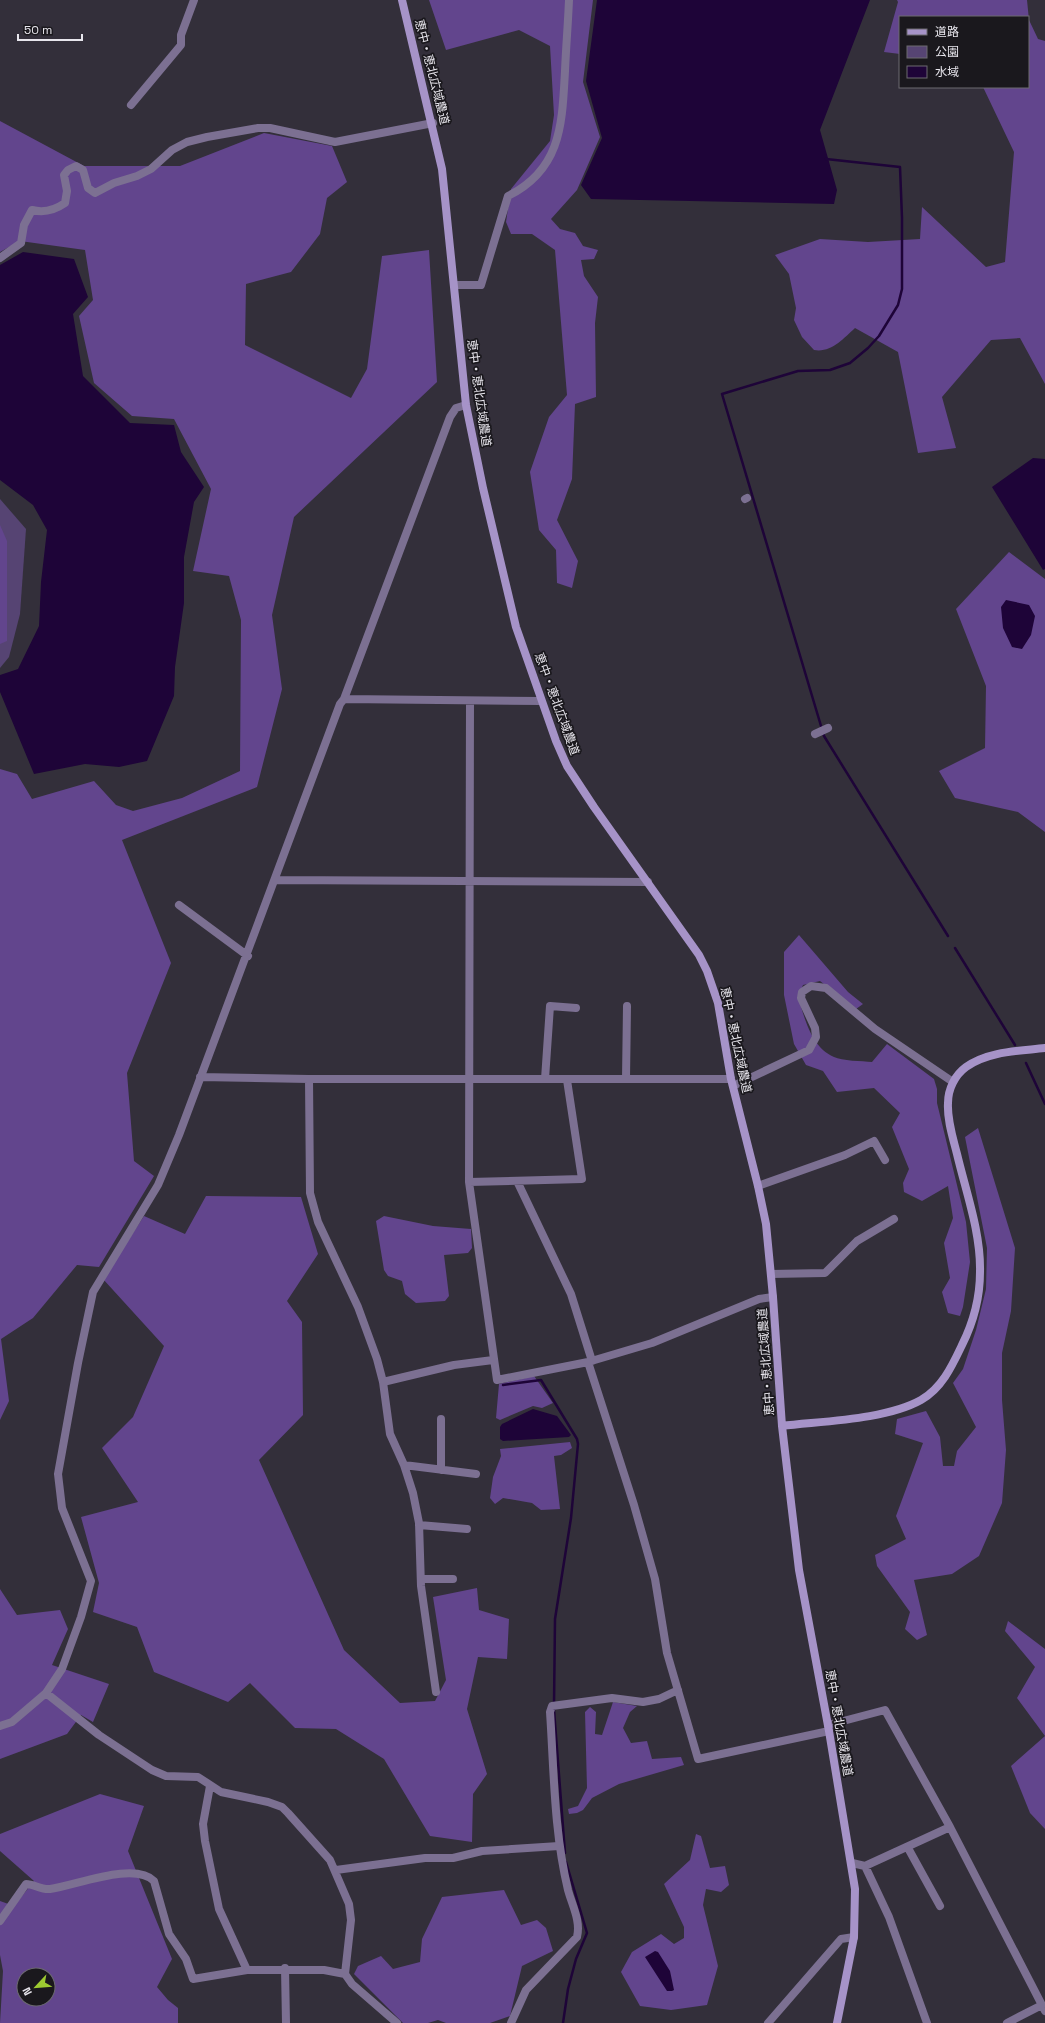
<svg xmlns="http://www.w3.org/2000/svg" width="1045" height="2023" viewBox="0 0 1045 2023" font-family="'Space Grotesk','Noto Sans JP',sans-serif">
<style>
.green{fill:#564473}
.forest{fill:#62458d;fill-rule:evenodd}
.water{fill:#1e0438}
.lines{fill:none;stroke-linecap:round;stroke-linejoin:round}
.stream{stroke:#1e0438;stroke-width:2.5}
.street{stroke:#7c7092;stroke-width:8}
.secondary{stroke:#a693c8;stroke-width:8}
.labels{text-anchor:middle;dominant-baseline:central;stroke-width:3.5;stroke-linejoin:round;paint-order:stroke}
.street-label{font-size:12px;fill:#e8e6ed;stroke:#1a181d}
</style>
<rect width="100%" height="100%" fill="#332f3a"/>
<path class="green" d="M0,499L26,529L20,614L9,657L0,668Z"/>
<path class="forest" d="M429,0H593L583,82L600,137L577,190L551,219L560,229L575,233L583,246L598,250L594,259L581,260L584,276L598,297L595,323L596,397L575,404L572,479L557,520L578,561L572,588L557,583L556,550L539,530L530,472L549,417L567,395L555,250L532,234H511L506,222L511,189L550,141L554,115L550,46L519,30L446,50Z
M897,0H1027L1029,20L1038,39L1045,41V384L1020,338L991,340L942,397L956,448L918,453L898,352L855,328C843,339 831,353 814,350L802,337L794,320L796,308L789,274L775,255L820,239L868,242L920,239L922,207L986,267L1005,262L1014,152L983,87H1028V17H900V54L884,52L898,2Z
M0,121L84,166H180L264,133L332,146L347,182L327,198L320,234L291,272L246,284L245,345L351,398L367,369L382,256L429,250L437,382L294,517L272,615L282,689L257,787L122,840L171,963L127,1073L134,1161L154,1176L99,1267L77,1265L33,1318L1,1339L9,1401L0,1420V769L17,774L32,799L94,781L116,805L133,811L182,798L240,771L241,620L229,576L193,571L211,489L174,419L132,416L94,383L79,316L93,300L85,250L20,241L0,252Z
M0,525L7,541V641L0,644Z
M1009,552L1045,579V832L1018,812L955,798L939,771L985,748L986,686L956,609Z
M799,935L848,992L863,1004L856,1009L820,981L803,985L798,997C805,1019 811,1047 834,1057C842,1061 862,1061 872,1062L887,1044L934,1079L937,1089V1103L966,1222L970,1262L963,1307L960,1316L948,1313L942,1292L950,1278L944,1243L953,1218L948,1186L922,1201L904,1192L903,1183L909,1169L892,1127L900,1113L874,1088L837,1092L823,1071L806,1065L794,1044L784,995V952Z
M978,1128L1015,1248L1011,1311L1002,1353V1400L1006,1450L1002,1503L979,1556L952,1574L914,1580L927,1635L917,1640L905,1629L910,1612L877,1566L875,1555L906,1539L896,1516L923,1443L895,1434L897,1419L926,1411L940,1437L943,1466H954L957,1451L976,1427L953,1383L963,1369L976,1330L986,1289L987,1248L965,1137Z
M206,1196L301,1197L318,1254L287,1301L302,1322L303,1415L259,1460L344,1650L400,1703L435,1701L446,1680L433,1597L477,1588L479,1610L509,1619L507,1659L478,1657L467,1709L487,1774L473,1794L472,1842L430,1836L384,1759L336,1729L295,1728L250,1683L228,1702L154,1672L137,1627L93,1612L99,1583L81,1517L138,1502L102,1448L133,1417L164,1346L103,1279L144,1216L185,1234Z
M384,1216L433,1226L471,1229L472,1248L468,1253L444,1255L449,1296L445,1301L416,1303L405,1294L402,1281L388,1276L384,1270L376,1221Z
M534,1376L553,1403L542,1408L533,1406L500,1420L496,1418L499,1384Z
M570,1442L572,1448L561,1455L554,1456L560,1509L541,1510L532,1503L503,1498L495,1504L490,1498L493,1477L501,1456L500,1449Z
M0,1589L17,1615L60,1610L68,1629L52,1665L109,1684L93,1722L81,1715L67,1734L0,1759Z
M1008,1621L1045,1649V1736L1017,1698L1035,1667L1005,1631Z
M613,1702L637,1706L630,1712L623,1728L631,1743L647,1741L652,1759L681,1757L684,1765L619,1784L592,1798L583,1810L577,1813L569,1814L568,1809L578,1806L587,1788L585,1712L590,1707L596,1712L595,1734L602,1735Z
M1045,1736V1829L1030,1813L1011,1766Z
M100,1794L144,1806L128,1851L172,1959L157,1987L168,2000L178,2008V2023H0L3,1971L0,1955V1901L14,1906L34,1881L0,1851V1834ZM24,1975H48V1999H24Z
M696,1834L701,1836L710,1868L725,1866L729,1885L721,1892L706,1889L703,1905L718,1966L707,2005L671,2010L640,2006L621,1972L632,1952L661,1934L674,1944L684,1938V1927L664,1884L690,1860Z
M504,1890L521,1925L537,1920L546,1928L553,1951L522,1966L510,2016L490,2023H446L438,2020L428,2023H403L354,1974L358,1966L381,1956L393,1969L420,1962L422,1939L442,1897Z"/>
<path class="water" d="M597,0H870L820,130L837,190L834,204L591,199L581,185L602,138L586,81Z
M23,252L74,259L88,297L73,314L83,376L130,423L174,425L181,452L204,487L194,502L184,557V603L175,667L174,696L147,761L119,767L85,764L34,774L0,692V675L18,669L39,626L41,582L47,530L33,505L0,480V265Z
M1033,458L1045,459V569L1043,570L992,487Z
M1006,600L1029,605L1035,616L1031,635L1022,649L1012,647L1003,628L1001,607Z
M533,1409L557,1416L571,1435L569,1437L503,1441L500,1439V1427L502,1424Z
M655,1951L658,1952L670,1971L674,1990L672,1991H667L645,1957Z"/>
<g class="lines">
<path class="stream" d="M826,159L900,167L902,218V289L898,305L879,336L868,348L850,363L830,370L798,371L722,394L824,736L948,936
M955,948L1015,1045
M1026,1063L1045,1104
M503,1385L541,1380L577,1439L578,1444L571,1518L555,1619L554,1705
M554,1710L565,1853
M563,2023L568,1989L576,1959L587,1933L566,1862"/>
<path class="street" d="M131,105L181,45V35L194,0
M0,258L21,243L24,225L32,210C44,213 55,210 65,203L67,191L64,175L68,170L76,166L83,170L88,188L95,193L114,183L137,176L151,169L172,150L187,142L207,137L258,128H270L335,142L433,123
M454,285H481L508,196C562,169 562,123 565,71C566,47 568,24 569,0
M745,499L747,498
M344,699L541,701
M470,702L469,1182L497,1380L588,1362L652,1343L759,1299L773,1297
M815,734L828,728
M275,880L648,882
M179,905L248,956
M200,1077L309,1079H731
M309,1079L310,1193L318,1222L358,1307L377,1359L383,1382L454,1365L493,1360
M545,1079L550,1006L576,1008
M626,1079L627,1006
M733,1086L809,1050L816,1037L815,1028L801,998L802,992L811,986L826,988L875,1029L953,1082
M517,1181L571,1294L592,1361
M469,1182L582,1179L567,1080
M758,1186L845,1155L874,1141L885,1160
M771,1274L825,1273L857,1241L894,1219
M588,1362L634,1505L655,1579L667,1653L698,1759L829,1731
M383,1382L390,1434L404,1465L476,1474
M441,1419V1470
M404,1465L413,1493L419,1523L421,1586L436,1692
M419,1525L467,1529
M421,1579H453
M46,1693L99,1735L152,1770L166,1776L198,1777L221,1792L268,1802L282,1807L288,1813L330,1860L349,1904L351,1920L345,1974L352,1984L397,2023
M828,1725L885,1710L950,1827L1045,2011
M0,1726L12,1722L46,1693L62,1669L81,1617L91,1581L62,1508L58,1474L78,1363L93,1292L158,1185L179,1135L340,704L344,699L450,417L456,408L466,405
M210,1786L203,1824L205,1841L219,1909L247,1970H324L345,1974
M908,1848L940,1906
M852,1863L865,1866L950,1827
M865,1866L889,1917L927,2023
M336,1870L425,1858H453L482,1851L559,1846
M0,1921L26,1884C34,1884 41,1890 50,1889C75,1886 134,1861 154,1881L169,1934L186,1959L193,1979L247,1970
M285,1968L286,2023
M511,2023L526,1990L577,1937C581,1921 572,1905 568,1890C554,1832 554,1772 550,1712L552,1706L612,1698L643,1702L659,1699L678,1690
M768,2023L841,1939L854,1937
M1007,2023L1042,2005"/>
<path class="secondary" d="M402,0L442,169L466,405L483,488L516,627L556,741L567,766L594,807L699,955L707,971L718,1003L731,1079L758,1186L766,1224L773,1297L782,1426L799,1570L829,1731L855,1889L854,1937L837,2023
M782,1426C823,1421 885,1420 921,1400C942,1388 952,1366 962,1345C973,1323 980,1297 980,1272C981,1233 966,1192 957,1154C953,1138 947,1120 948,1103C948,1089 955,1075 966,1067C988,1051 1020,1051 1045,1048"/>
</g>
<g class="labels">
<g class="street-label">
<text transform="translate(432 72) rotate(76)">恵中・恵北広域農道</text>
<text transform="translate(479 393) rotate(82)">恵中・恵北広域農道</text>
<text transform="translate(557 704) rotate(70)">恵中・恵北広域農道</text>
<text transform="translate(736 1040) rotate(78)">恵中・恵北広域農道</text>
<text transform="translate(766 1362) rotate(-94)">恵中・恵北広域農道</text>
<text transform="translate(839 1723) rotate(80)">恵中・恵北広域農道</text>
</g>
</g>
<rect x="899" y="16" width="130" height="72" fill="#1a181d" stroke="#6c6a70"/>
<rect x="907" y="29" width="20" height="6" fill="#a693c8" stroke="#6c6a70"/>
<text x="935" y="36" font-size="12" fill="#e8e6ed">道路</text>
<rect x="907" y="46" width="20" height="12" fill="#564473" stroke="#6c6a70"/>
<text x="935" y="56" font-size="12" fill="#e8e6ed">公園</text>
<rect x="907" y="66" width="20" height="12" fill="#1e0438" stroke="#6c6a70"/>
<text x="935" y="76" font-size="12" fill="#e8e6ed">水域</text>
<g transform="translate(36 1987) rotate(244)"><circle r="19" fill="#1a181d" stroke="#6c6a70"/>
<path d="M0-3L7 15L0 10L-7 15Z" fill="#9dca31"/>
<text y="-6" font-size="11" font-weight="bold" text-anchor="middle" fill="#e8e6ed">N</text>
</g>
<path d="M18 34v6h64v-6" fill="none" stroke="#e8e6ed" stroke-width="2"/>
<text x="24" y="34" font-size="12" fill="#e8e6ed" stroke="#1a181d" stroke-width="3" paint-order="stroke">50 m</text>
</svg>
